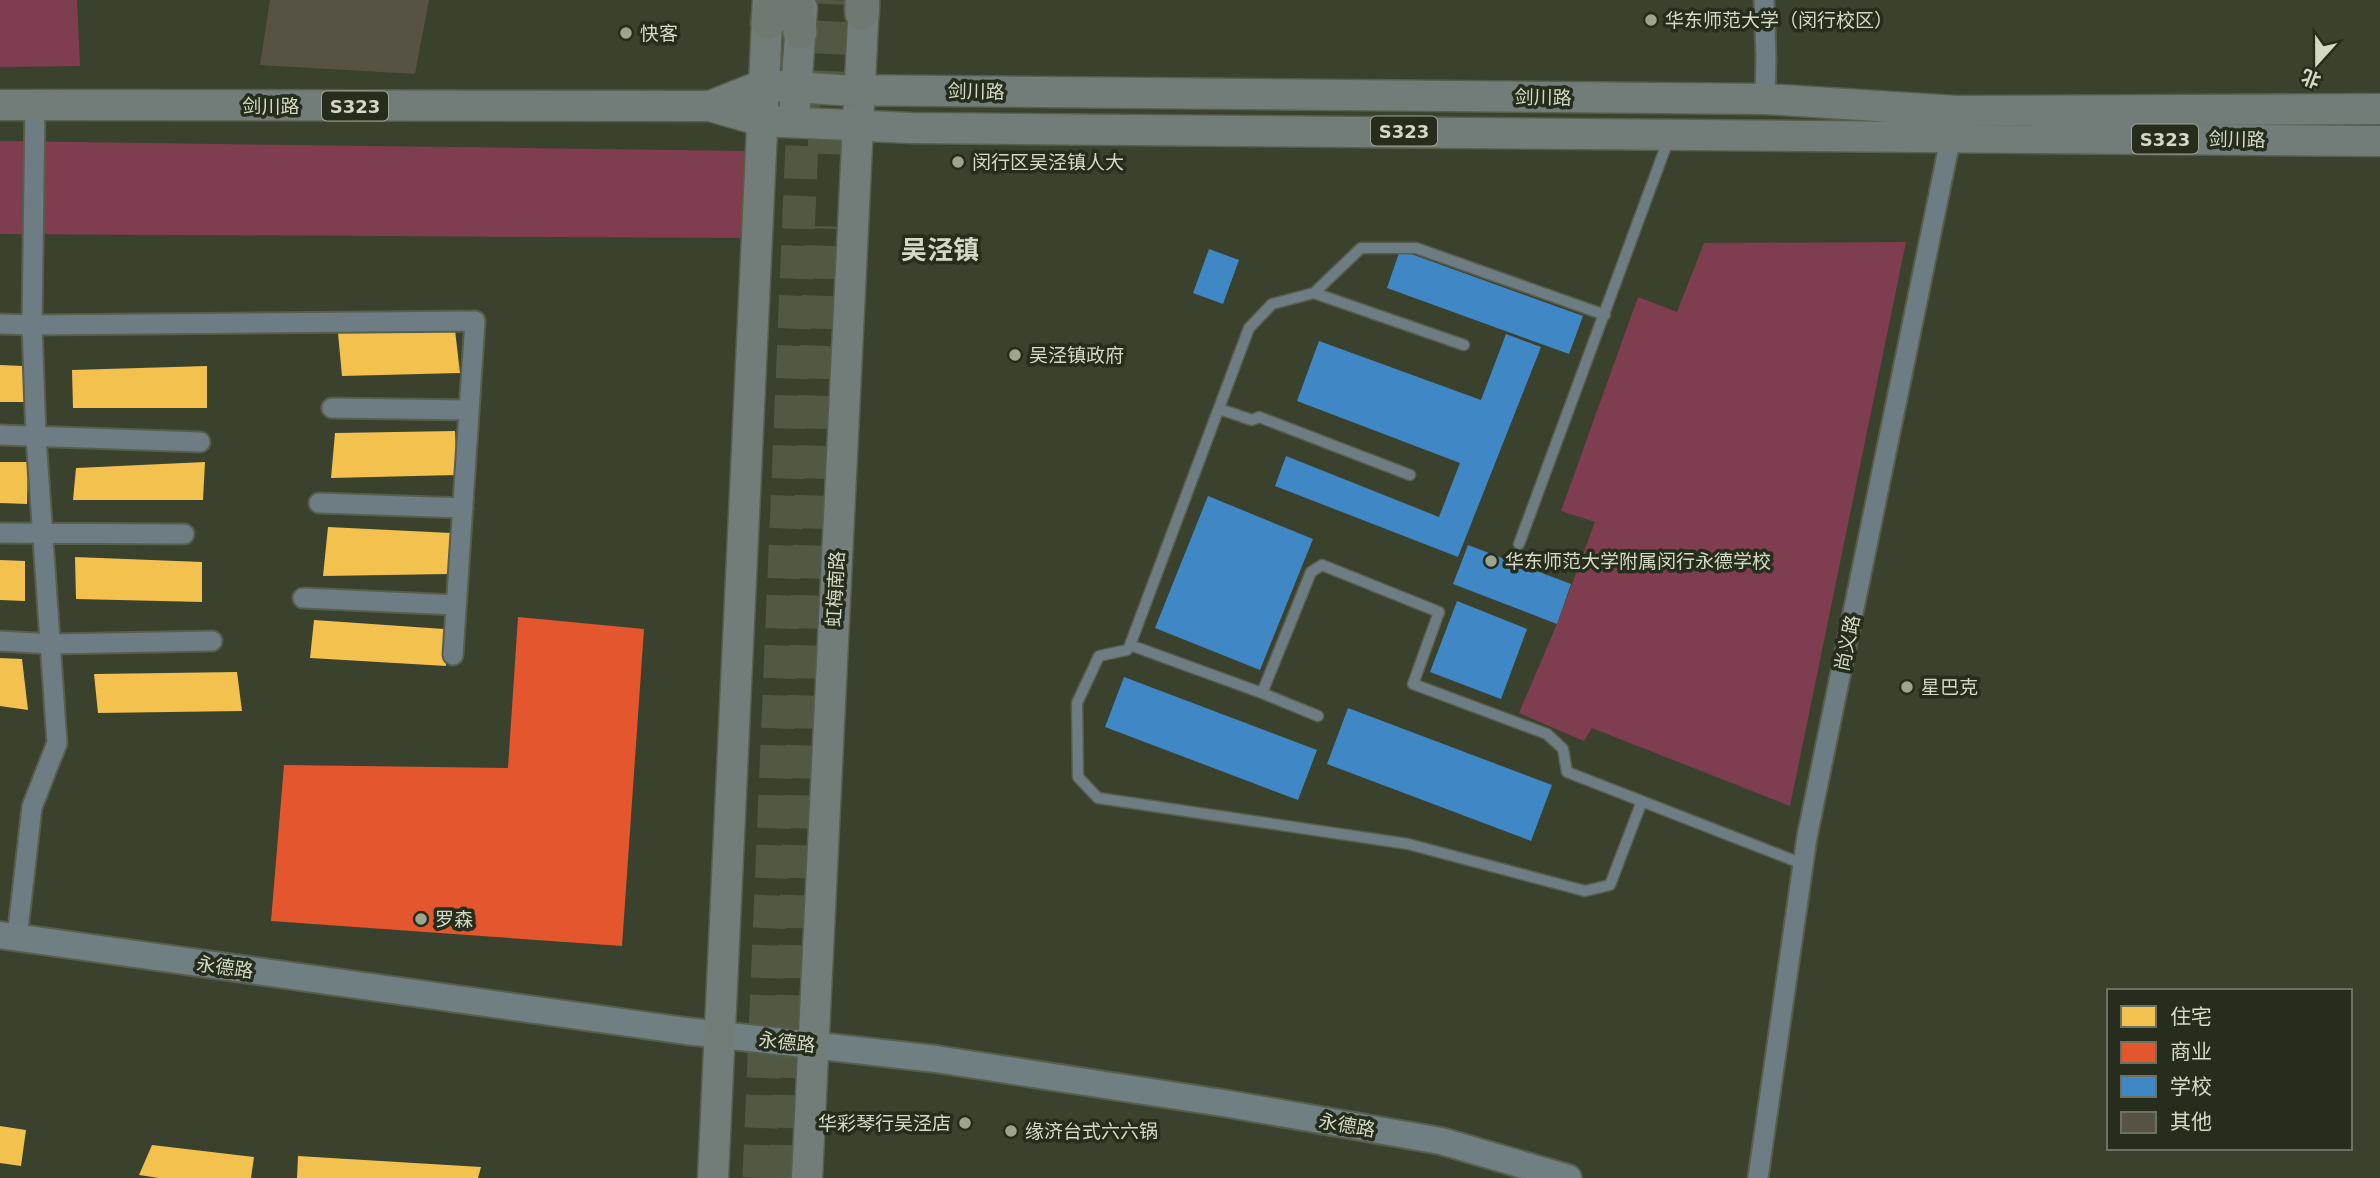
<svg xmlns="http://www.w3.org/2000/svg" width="2380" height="1178" viewBox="0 0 2380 1178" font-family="'DejaVu Sans','Noto Sans SC',sans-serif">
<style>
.green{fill:#7f3e4f}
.homes{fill:#f2c14e}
.shops{fill:#e4572e}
.schools{fill:#3f88c5}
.building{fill:#565344}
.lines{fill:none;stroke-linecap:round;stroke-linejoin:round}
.highway-tunnel{stroke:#515843;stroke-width:33;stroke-dasharray:33 17;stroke-linecap:butt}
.lane-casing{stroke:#585e4c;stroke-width:13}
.street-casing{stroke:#585e4c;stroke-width:23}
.secondary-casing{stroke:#585e4c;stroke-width:30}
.primary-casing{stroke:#585e4c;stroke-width:33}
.highway-casing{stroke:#585e4c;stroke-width:37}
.lane{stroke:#6e7d83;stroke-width:10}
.street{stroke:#6e7d83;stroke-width:19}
.secondary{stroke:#708082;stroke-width:26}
.primary{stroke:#727d79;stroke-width:30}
.highway{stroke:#707872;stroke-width:33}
.poi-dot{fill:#9da48f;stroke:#272d1c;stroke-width:2.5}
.labels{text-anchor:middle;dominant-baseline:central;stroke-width:7;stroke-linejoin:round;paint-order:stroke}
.shield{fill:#272d1c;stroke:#9fa592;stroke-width:2}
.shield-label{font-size:18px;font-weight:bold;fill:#d2d9c4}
.poi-label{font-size:19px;fill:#d2d9c4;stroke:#272d1c;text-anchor:start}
.street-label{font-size:19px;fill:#d2d9c4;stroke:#272d1c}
.district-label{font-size:26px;font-weight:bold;fill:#d2d9c4;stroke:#272d1c}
</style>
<rect width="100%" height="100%" fill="#3a412c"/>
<path class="green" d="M0,0H77L80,66L0,67Z
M0,141L747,151L743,238L0,234Z
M1906,242L1790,806L1592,728L1584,741L1519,713L1557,624L1595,522L1561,511L1638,297L1677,312L1704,243Z"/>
<path class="homes" d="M455,330L460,373L342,376L338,333Z
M0,365L23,366L28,402H0Z
M207,366V408H73L72,370Z
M455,431L457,475L331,478L335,433Z
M0,462H28L27,504L0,503Z
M205,462L203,500H73L76,468Z
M328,527L451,533L449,574L323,576Z
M75,557L202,562V602L76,599Z
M0,560L25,561V601L0,600Z
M314,620L444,629L446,666L310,658Z
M0,658L22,659L28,710L0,706Z
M237,672L242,711L98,713L94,674Z
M0,1126L26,1130L21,1166L0,1163Z
M152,1145L254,1157L251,1178H159L139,1175Z
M298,1156L481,1167L478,1178H297Z"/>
<path class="shops" d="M518,617L644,629L622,946L271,921L284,765L508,768Z"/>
<path class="schools" d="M1209,249L1239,260L1223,304L1193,293Z
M1400,250L1583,316L1569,354L1387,288Z
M1506,334L1541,347L1458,557L1275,486L1286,456L1439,517L1460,463L1297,401L1319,341L1481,400Z
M1208,496L1313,539L1260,670L1155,628Z
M1468,545L1571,584L1557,624L1453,584Z
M1457,601L1527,629L1501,699L1430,672Z
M1124,677L1317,750L1298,800L1105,727Z
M1348,708L1552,785L1531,841L1327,764Z"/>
<path class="building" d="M270,0H429L415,74L260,65Z"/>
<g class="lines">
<path class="highway-tunnel" d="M824,154L831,0
M759,1178L804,93
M786,1178L821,226"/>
<g class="lane-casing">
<path id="lane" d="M1314,293L1464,345
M1605,315L1416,248H1361L1314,293L1272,304L1249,328L1130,645L1262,693L1311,572L1322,565L1439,612L1413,684L1547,734L1563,749L1567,772L1803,864
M1219,409L1252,420L1259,417L1410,475
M1519,544L1669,138
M1127,650L1099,656L1077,703L1078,777L1098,798L1408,844L1585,891L1610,885L1642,801
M1262,693L1318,716"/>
</g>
<g class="street-casing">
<path id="street" d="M1764,0L1766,58L1765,99
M0,324L32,325L35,105
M332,408L469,410
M0,435L200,442
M319,503L463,508
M0,533L184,534
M303,598L456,605
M0,641L51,644L212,641
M17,938L32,807L57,743L36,437L32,325L475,321L453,655
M1758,1178L1807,837L1953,126"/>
</g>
<g class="secondary-casing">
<path id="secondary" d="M0,935L686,1031L936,1059L1229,1104L1441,1141L1568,1178"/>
</g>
<g class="primary-casing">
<path id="primary" d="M0,105L710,106L762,121L911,128L2380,141
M710,106L763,85L839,90L1765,99L1956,111L2380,109
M795,106L802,8
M713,1178L768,0
M807,1178L864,0"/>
</g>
<g class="highway-casing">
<path id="highway" d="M796,0L800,32
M862,13V0
M768,23L771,0"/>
</g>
<use href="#lane" class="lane"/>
<use href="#street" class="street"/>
<use href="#secondary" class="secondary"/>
<use href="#primary" class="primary"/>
<use href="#highway" class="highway"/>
</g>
<g class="poi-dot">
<circle cx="1651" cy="20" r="7"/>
<circle cx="626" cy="33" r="7"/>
<circle cx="958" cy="162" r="7"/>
<circle cx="1015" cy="355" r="7"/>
<circle cx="1491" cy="561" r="7"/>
<circle cx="1907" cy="687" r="7"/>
<circle cx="421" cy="919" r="7"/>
<circle cx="965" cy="1123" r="7"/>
<circle cx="1011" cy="1131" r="7"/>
</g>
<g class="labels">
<g class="shield">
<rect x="322" y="91.5" width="66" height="29" rx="5"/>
<rect x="1371" y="116.5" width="66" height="29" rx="5"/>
<rect x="2132" y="124.5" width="66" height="29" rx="5"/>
</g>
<g class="shield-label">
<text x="355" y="106">S323</text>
<text x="1404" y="131">S323</text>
<text x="2165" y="139">S323</text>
</g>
<g class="poi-label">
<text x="1665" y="20">华东师范大学（闵行校区）</text>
<text x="640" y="33">快客</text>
<text x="972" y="162">闵行区吴泾镇人大</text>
<text x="1029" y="355">吴泾镇政府</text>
<text x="1505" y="561">华东师范大学附属闵行永德学校</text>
<text x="1921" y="687">星巴克</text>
<text x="435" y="919">罗森</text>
<text x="951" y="1123" text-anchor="end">华彩琴行吴泾店</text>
<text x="1025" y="1131">缘济台式六六锅</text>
</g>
<g class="street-label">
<text transform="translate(976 91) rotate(1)">剑川路</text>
<text transform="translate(1543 97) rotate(1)">剑川路</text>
<text x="271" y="106">剑川路</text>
<text transform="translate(2237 139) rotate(1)">剑川路</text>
<text transform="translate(835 589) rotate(-87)">虹梅南路</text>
<text transform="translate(1847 643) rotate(-78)">尚义路</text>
<text transform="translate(225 967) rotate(8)">永德路</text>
<text transform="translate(787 1042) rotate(6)">永德路</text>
<text transform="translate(1347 1125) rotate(10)">永德路</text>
</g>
<g class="district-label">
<text x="940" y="250">吴泾镇</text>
</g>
</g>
<rect x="2107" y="989" width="245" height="161" fill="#272d1c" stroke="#6b725f" stroke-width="2"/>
<rect x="2121" y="1006" width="35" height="21" fill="#f2c14e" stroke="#6b725f" stroke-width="2"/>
<text x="2170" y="1024" font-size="21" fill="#d2d9c4">住宅</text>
<rect x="2121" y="1042" width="35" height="21" fill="#e4572e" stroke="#6b725f" stroke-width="2"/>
<text x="2170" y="1059" font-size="21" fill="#d2d9c4">商业</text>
<rect x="2121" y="1076" width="35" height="21" fill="#3f88c5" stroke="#6b725f" stroke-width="2"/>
<text x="2170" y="1094" font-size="21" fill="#d2d9c4">学校</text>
<rect x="2121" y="1112" width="35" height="21" fill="#565344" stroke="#6b725f" stroke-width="2"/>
<text x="2170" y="1129" font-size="21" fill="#d2d9c4">其他</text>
<g transform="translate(2317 63) rotate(201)" stroke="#272d1c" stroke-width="5" paint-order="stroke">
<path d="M0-5L12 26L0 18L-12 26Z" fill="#d2d9c4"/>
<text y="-10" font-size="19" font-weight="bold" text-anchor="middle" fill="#d2d9c4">北</text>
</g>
</svg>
